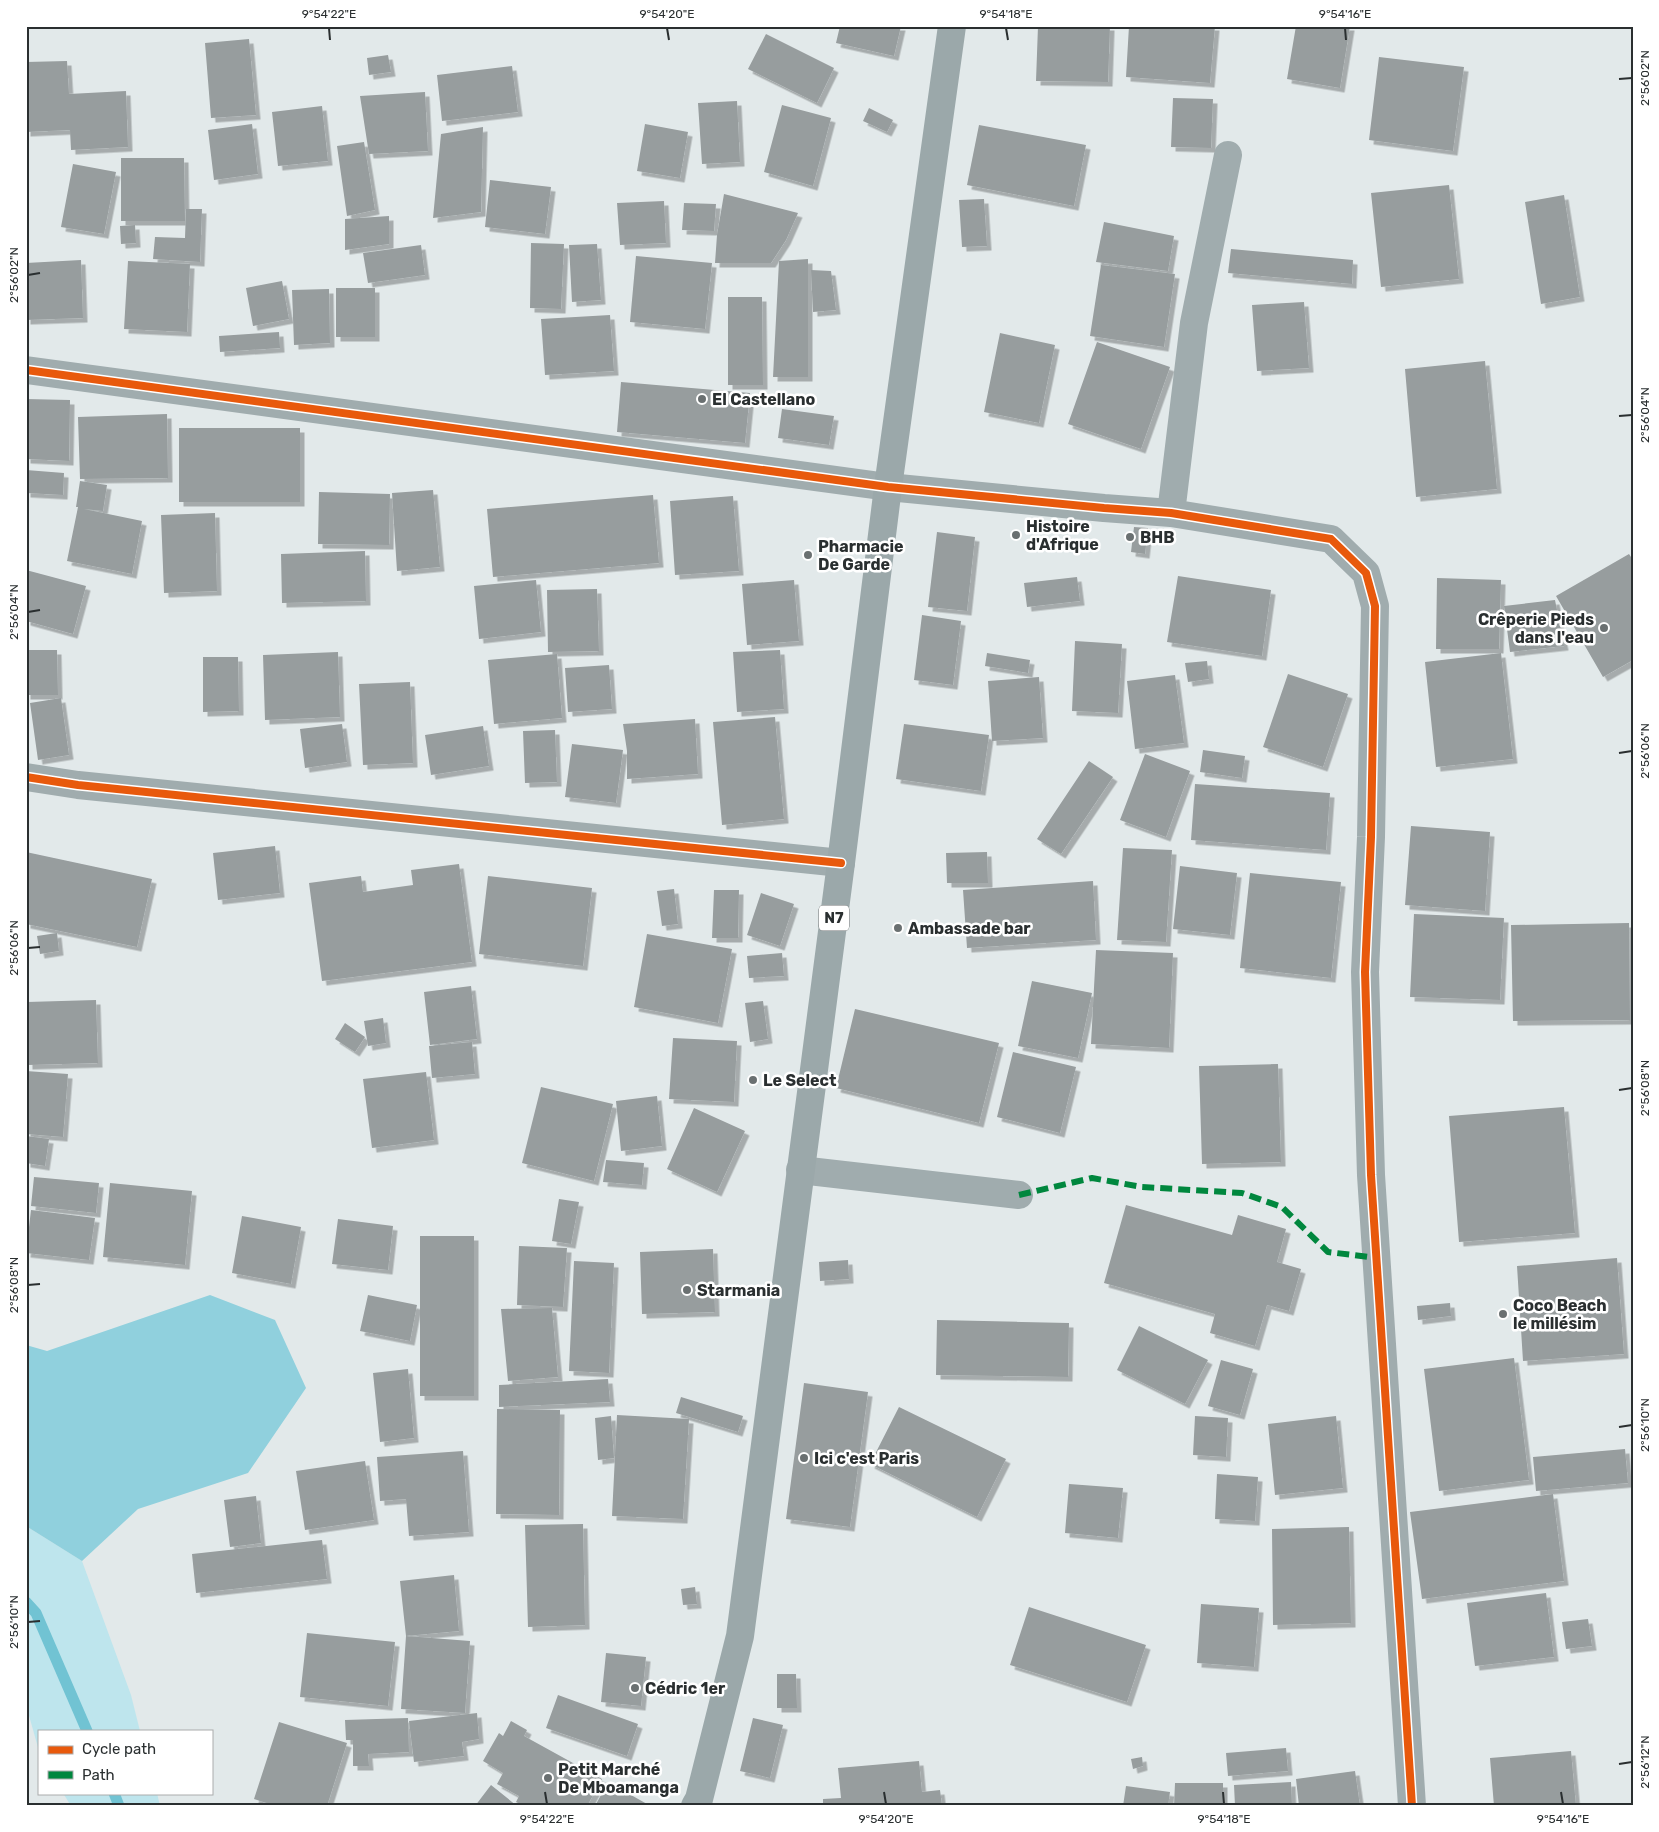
<svg xmlns="http://www.w3.org/2000/svg" width="1659" height="1832" viewBox="0 0 1659 1832" font-family="Rubik,sans-serif">
<style>
.green{fill:#bee5ed}
.forest{fill:#90d0dd}
.lines{fill:none;stroke-linecap:round;stroke-linejoin:round}
.stream{stroke:#71c3d3;stroke-width:11}
.building{fill:#979d9e;filter:url(#shadow)}
.minor{stroke:#a0acae;stroke-width:28}
.highway{stroke:#9ba8aa;stroke-width:28}
.quiet{stroke:#00873e;stroke-width:6;stroke-dasharray:12 6;stroke-linecap:butt}
.cycleway-casing{stroke:#fff;stroke-width:11}
.cycleway{stroke:#e8590c;stroke-width:8}
.ticks{fill:none;stroke:#2a2f30;stroke-width:2}
.poi-dot{fill:#6a7071;stroke:#fff;stroke-width:2}
.labels{text-anchor:middle;dominant-baseline:central;stroke-width:5;stroke-linejoin:round;paint-order:stroke}
.shield{fill:#fff;stroke:#6a6d6e;stroke-width:1}
.shield-label{font-size:15px;font-weight:bold;fill:#2a2f30}
.poi-label{font-size:16px;font-weight:bold;fill:#2a2f30;stroke:#fff;text-anchor:start}
.neatline{fill:none;stroke:#2a2f30;stroke-width:2}
.ticks-label{font-size:12px;text-anchor:middle;fill:#2a2f30}
</style>
<defs>
<filter id="shadow"><feDropShadow dx="4.5" dy="4.5" stdDeviation="0" flood-color="#0004"/></filter>
</defs>
<rect width="100%" height="100%" fill="#e2e9ea"/>
<path class="green" d="M26,1526L82,1561L131,1695L140,1731H39V1751L26,1705Z
M63,1793H157L160,1806H71Z"/>
<path class="forest" d="M210,1295L275,1320L306,1388L248,1473L138,1509L82,1561L26,1526V1345L47,1351Z"/>
<g class="lines">
<path class="stream" d="M26,1602L36,1613L87,1731
M114,1793L119,1806"/>
</g>
<path class="building" d="M840,26H901L894,56L836,43Z
M1038,26H1110L1108,82L1036,81Z
M1129,26H1215L1210,83L1126,77Z
M1296,26H1350L1340,88L1287,79Z
M766,34L834,68L817,103L748,69Z
M249,39L256,115L211,118L205,43Z
M388,55L391,72L369,75L367,58Z
M1379,57L1464,67L1453,151L1369,140Z
M67,61L69,94L126,91L128,147L71,150L70,130L26,132V62Z
M512,66L518,112L442,121L437,75Z
M425,92L428,151L369,154L360,96Z
M1173,98L1213,99L1211,148L1171,147Z
M737,101L740,162L702,164L698,103Z
M782,105L831,118L813,186L764,172Z
M322,106L328,161L278,166L272,112Z
M869,108L893,120L887,132L863,121Z
M252,124L258,174L214,180L208,130Z
M645,124L688,132L680,178L637,171Z
M979,125L1086,145L1074,206L967,185Z
M483,127L481,212L433,218L441,134Z
M364,142L375,210L347,216L337,146Z
M121,158H184L185,221H121Z
M73,164L116,172L104,234L61,227Z
M490,180L551,187L545,234L485,227Z
M1449,185L1459,279L1381,287L1371,193Z
M724,194L798,213L786,240L771,263H715L717,235Z
M1564,195L1580,297L1541,304L1525,202Z
M984,199L987,246L962,247L959,200Z
M664,201L666,243L620,245L617,203Z
M684,203L716,204L714,231L682,230Z
M186,209H202L200,262L153,259L155,237L185,238Z
M389,216V244L345,250V219Z
M1104,222L1174,236L1168,271L1096,262Z
M135,225L136,243L121,244L120,226Z
M531,243L564,244L561,309L530,308Z
M597,244L601,300L572,302L569,245Z
M421,245L425,275L368,283L363,253Z
M1231,249L1353,260L1352,284L1228,273Z
M636,256L712,263L705,329L630,322Z
M808,259V377H773L779,261Z
M81,260L83,318L26,320V263Z
M128,261L190,264L187,332L124,329Z
M1101,265L1175,274L1164,347L1090,336Z
M811,270L831,271L836,310L813,312Z
M282,281L289,319L253,326L246,288Z
M336,288H375V337H336Z
M329,289L330,343L294,345L292,290Z
M728,297H762L763,385H728Z
M1304,302L1309,368L1257,371L1252,305Z
M610,315L614,371L545,375L541,319Z
M279,332L280,348L220,352L219,336Z
M1000,333L1055,345L1039,423L984,412Z
M1097,342L1170,367L1141,449L1068,424Z
M1485,361L1497,489L1416,497L1405,369Z
M621,382L750,393L745,443L617,432Z
M26,399L70,400L69,461L26,459Z
M782,409L834,416L829,445L778,438Z
M167,414L168,478L80,479L78,417Z
M179,428H300V502H179Z
M26,470L64,473L63,495L26,493Z
M80,481L107,485L103,511L84,509L142,521L132,574L67,561L78,507H76Z
M433,490L440,567L397,571L392,493Z
M319,492L390,494L389,545L318,544Z
M653,495L659,563L493,577L487,509Z
M733,496L739,571L675,575L670,501Z
M215,513L217,591L164,593L161,515Z
M1134,527L1148,528L1145,554L1131,552Z
M937,532L975,537L967,611L928,607Z
M365,551L366,601L282,603L281,554Z
M1629,554L1633,560V660L1603,677L1556,596Z
M26,570L86,586L73,634L26,621Z
M1178,576L1271,590L1262,656L1167,642Z
M1077,577L1080,601L1027,607L1024,583Z
M1437,578L1501,580L1499,649H1436Z
M536,580L541,632L479,639L474,586Z
M794,580L799,641L747,645L742,584Z
M597,589L599,651L548,652L547,590Z
M1555,600L1564,646L1510,652L1504,606Z
M922,615L961,621L953,685L914,680Z
M1075,641L1122,644L1118,713L1072,711Z
M26,650H57L58,695H26Z
M780,650L784,709L737,712L733,652Z
M338,652L340,717L265,720L263,655Z
M987,653L1030,660L1028,673L985,666Z
M1501,653L1513,759L1436,767L1425,662Z
M557,654L562,718L494,724L488,660Z
M203,657H238L239,711L203,712Z
M1207,661L1209,679L1188,682L1185,663Z
M609,665L612,709L568,712L565,668Z
M1288,674L1348,694L1323,767L1263,747Z
M1175,675L1184,743L1135,749L1127,681Z
M1039,677L1043,738L992,741L988,681Z
M410,682L413,763L363,765L359,684Z
M61,698L69,755L38,760L30,703Z
M775,717L784,819L722,825L713,722Z
M695,719L698,774L627,779V751L623,724Z
M342,724L347,762L305,768L300,729Z
M904,724L989,735L981,791L896,779Z
M483,726L489,766L431,775L425,735Z
M555,730L557,782L525,783L523,731Z
M572,744L623,750L616,803L565,797Z
M1203,750L1245,756L1242,778L1200,772Z
M1145,754L1190,771L1166,837L1120,820Z
M1089,761L1113,777L1061,854L1037,839Z
M1195,784L1330,793L1326,850L1191,840Z
M1411,826L1490,832L1485,911L1405,905Z
M275,846L280,893L218,900L213,853Z
M1123,848L1172,850L1166,942L1117,940Z
M26,852L152,879L137,947L26,924Z
M987,852L988,883H947L946,853Z
M459,864L472,962L322,981L309,883L361,876L363,892L413,885L411,870Z
M1180,866L1237,873L1230,935L1173,929Z
M1250,873L1341,882L1331,978L1240,968Z
M488,876L592,888L583,966L479,954Z
M1093,881L1096,940L967,948L963,890Z
M674,889L678,924L662,926L657,891Z
M714,890H739L738,938H712Z
M761,893L794,904L780,946L747,935Z
M1414,914L1504,918L1500,1000L1410,997Z
M1629,923L1630,1020L1513,1021L1511,925Z
M57,933L59,951L40,954L37,936Z
M647,934L732,949L718,1023L634,1007Z
M1096,950L1173,953L1169,1048L1091,1044Z
M782,953L784,976L749,978L747,956Z
M1032,981L1092,993L1078,1058L1018,1046Z
M471,986L477,1039L430,1045L424,992Z
M96,1000L98,1063L28,1065L27,1002Z
M763,1001L768,1039L750,1042L745,1003Z
M855,1009L999,1043L979,1123L836,1088Z
M383,1018L386,1043L368,1046L364,1021Z
M345,1023L365,1037L355,1052L335,1039Z
M673,1038L737,1041L734,1102L669,1099Z
M472,1042L475,1074L432,1078L429,1046Z
M1013,1052L1076,1067L1060,1133L997,1117Z
M1278,1064L1281,1162L1202,1164L1199,1066Z
M26,1071L68,1074L63,1137L26,1134Z
M426,1072L434,1140L372,1148L363,1079Z
M541,1087L613,1104L594,1181L522,1163Z
M657,1096L662,1146L621,1151L616,1101Z
M1564,1107L1575,1233L1459,1242L1449,1116Z
M694,1108L745,1131L717,1192L667,1169Z
M26,1136L49,1139L45,1166L26,1163Z
M606,1160L644,1163L642,1185L603,1182Z
M34,1177L99,1183L96,1213L31,1206Z
M110,1183L192,1191L185,1265L103,1257Z
M559,1199L579,1202L571,1244L552,1241Z
M1126,1205L1232,1235L1238,1215L1286,1229L1277,1262L1301,1269L1289,1311L1267,1305L1255,1346L1210,1333L1215,1314L1104,1283Z
M31,1210L95,1218L89,1260L26,1253Z
M242,1216L301,1227L291,1284L232,1273Z
M338,1219L393,1226L388,1270L332,1264Z
M420,1236H474V1396H420Z
M519,1246L567,1248L563,1307L517,1305Z
M713,1249L715,1312L642,1314L640,1252Z
M1617,1258L1624,1354L1523,1361L1517,1266Z
M848,1260L849,1279L820,1281L819,1262Z
M574,1261L614,1263L609,1373L569,1371Z
M368,1295L417,1305L410,1341L360,1331Z
M1450,1303L1451,1316L1418,1320L1417,1306Z
M552,1308L558,1377L508,1381L501,1309Z
M937,1320L1069,1323L1068,1377L936,1375Z
M1139,1326L1208,1360L1185,1404L1117,1370Z
M1514,1358L1529,1480L1439,1491L1424,1369Z
M1221,1360L1253,1369L1240,1415L1208,1406Z
M408,1369L414,1438L380,1442L373,1373Z
M608,1379L610,1402L499,1407V1385Z
M804,1383L868,1392L850,1527L786,1519Z
M681,1397L743,1416L738,1432L676,1413Z
M899,1407L1006,1459L977,1517L870,1464Z
M497,1409L560,1410L559,1515L496,1514Z
M617,1415L689,1419L683,1519L612,1516Z
M611,1416L614,1458L598,1460L595,1418Z
M1195,1416L1228,1418L1226,1457L1193,1455Z
M1336,1416L1343,1488L1275,1495L1268,1424Z
M1625,1449L1628,1483L1536,1491L1533,1457Z
M463,1451L469,1532L409,1536L406,1499L380,1501L377,1457Z
M365,1461L374,1520L305,1530L296,1471Z
M1217,1474L1258,1477L1255,1521L1215,1519Z
M1069,1484L1123,1488L1118,1538L1065,1533Z
M1553,1494L1564,1581L1422,1599L1410,1512Z
M256,1496L261,1543L230,1547L224,1500Z
M583,1524L585,1625L528,1627L525,1525Z
M1349,1527L1351,1623L1273,1625L1272,1529Z
M322,1540L327,1579L196,1593L192,1554Z
M454,1575L459,1631L406,1636L400,1581Z
M695,1587L697,1604L683,1605L681,1589Z
M1546,1593L1554,1657L1475,1666L1467,1603Z
M1201,1604L1259,1608L1254,1667L1197,1663Z
M1029,1607L1146,1645L1127,1702L1010,1665Z
M1588,1619L1592,1646L1566,1649L1562,1622Z
M307,1633L395,1642L388,1706L300,1697Z
M406,1636L470,1641L465,1713L401,1709Z
M606,1653L646,1657L641,1706L601,1702Z
M777,1674H796L797,1708H777Z
M558,1695L638,1724L627,1756L546,1728Z
M477,1713L479,1739L462,1742L464,1756L414,1762L409,1721Z
M408,1718L409,1752L368,1754L369,1766H353V1740H346L345,1720Z
M753,1718L783,1725L770,1778L740,1771Z
M511,1721L527,1730L524,1736L602,1779L587,1806H524L516,1802L519,1796L497,1784L503,1773L483,1761L499,1733L503,1736Z
M279,1722L347,1743L327,1806H276L254,1799Z
M1286,1748L1288,1771L1228,1776L1226,1753Z
M1571,1751L1576,1806H1494L1490,1758Z
M1142,1757L1143,1766L1133,1769L1131,1759Z
M919,1761L922,1792L940,1790L942,1806H823V1799L841,1798L838,1768Z
M1355,1771L1360,1806H1299L1296,1779Z
M608,1782L647,1804L646,1806H595Z
M1291,1782L1292,1806H1235L1234,1785Z
M1175,1783H1223V1806H1174Z
M491,1785L517,1806H475Z
M1126,1786L1170,1792L1168,1806H1123Z"/>
<g class="lines">
<path class="minor" d="M26,370L888,487L1104,508L1171,513L1331,539L1366,573L1375,606L1371,837L1365,972L1371,1175L1412,1806
M1171,513L1194,323L1228,155
M26,777L78,785L841,863
M800,1170L1019,1195"/>
<path class="highway" d="M695,1806L699,1799L740,1636L841,863L888,487L952,26"/>
<path class="quiet" d="M1019,1195L1092,1178L1142,1187L1242,1193L1282,1207L1328,1252L1377,1258"/>
<g class="cycleway-casing">
<path id="cycleway" d="M26,370L888,487L1104,508L1171,513L1331,539L1366,573L1375,606L1371,837L1365,972L1371,1175L1412,1806
M26,777L78,785L841,863"/>
</g>
<use href="#cycleway" class="cycleway"/>
</g>
<path class="ticks" d="M329,28L330,40M667,28L669,40M1006,28L1008,40M1345,28L1346,40M1619,79L1632,78M28,275L40,273M1619,416L1632,415M28,612L40,610M1619,753L1632,751M28,948L40,947M1619,1090L1632,1088M28,1285L40,1284M1619,1427L1632,1425M28,1622L40,1621M1619,1764L1632,1762M545,1792L547,1804M884,1792L886,1804M1223,1792L1224,1804M1561,1792L1563,1804"/>
<g class="poi-dot">
<circle cx="702" cy="399" r="5"/>
<circle cx="1016" cy="535" r="5"/>
<circle cx="1130" cy="537" r="5"/>
<circle cx="808" cy="555" r="5"/>
<circle cx="1604" cy="628" r="5"/>
<circle cx="898" cy="928" r="5"/>
<circle cx="753" cy="1080" r="5"/>
<circle cx="687" cy="1290" r="5"/>
<circle cx="1503" cy="1314" r="5"/>
<circle cx="804" cy="1458" r="5"/>
<circle cx="635" cy="1688" r="5"/>
<circle cx="548" cy="1778" r="5"/>
</g>
<g class="labels">
<rect class="shield" x="819" y="905.5" width="30" height="25" rx="4"/>
<g class="shield-label">
<text x="834" y="918">N7</text>
</g>
<g class="poi-label">
<text x="712" y="399">El Castellano</text>
<text x="1026" y="526">Histoire<tspan x="1026" dy="18">d'Afrique</tspan></text>
<text x="1140" y="537">BHB</text>
<text x="818" y="546">Pharmacie<tspan x="818" dy="18">De Garde</tspan></text>
<text x="1594" y="619" text-anchor="end">Crêperie Pieds<tspan x="1594" dy="18">dans l'eau</tspan></text>
<text x="908" y="928">Ambassade bar</text>
<text x="763" y="1080">Le Select</text>
<text x="697" y="1290">Starmania</text>
<text x="1513" y="1305">Coco Beach<tspan x="1513" dy="18">le millésim</tspan></text>
<text x="814" y="1458">Ici c'est Paris</text>
<text x="645" y="1688">Cédric 1er</text>
<text x="558" y="1769">Petit Marché<tspan x="558" dy="18">De Mboamanga</tspan></text>
</g>
</g>
<rect width="1659" height="1832" fill="none" stroke="#ffffff" stroke-width="55"/>
<rect x="38" y="1730" width="175" height="65" fill="#ffffff" stroke="#aaacac"/>
<rect x="48" y="1746" width="25" height="8" fill="#e8590c" stroke="#aaacac"/>
<text x="82" y="1754" font-size="15" fill="#2a2f30">Cycle path</text>
<rect x="48" y="1771" width="25" height="8" fill="#00873e" stroke="#aaacac"/>
<text x="82" y="1780" font-size="15" fill="#2a2f30">Path</text>
<rect x="28" y="28" width="1604" height="1776" class="neatline"/>
<g class="ticks-label">
<text x="329" y="18">9°54'22"E</text>
<text x="667" y="18">9°54'20"E</text>
<text x="1006" y="18">9°54'18"E</text>
<text x="1345" y="18">9°54'16"E</text>
<text transform="translate(1645 78) rotate(-90)" y="4">2°56'02"N</text>
<text transform="translate(14 275) rotate(-90)" y="4">2°56'02"N</text>
<text transform="translate(1645 415) rotate(-90)" y="4">2°56'04"N</text>
<text transform="translate(14 612) rotate(-90)" y="4">2°56'04"N</text>
<text transform="translate(1645 751) rotate(-90)" y="4">2°56'06"N</text>
<text transform="translate(14 948) rotate(-90)" y="4">2°56'06"N</text>
<text transform="translate(1645 1088) rotate(-90)" y="4">2°56'08"N</text>
<text transform="translate(14 1285) rotate(-90)" y="4">2°56'08"N</text>
<text transform="translate(1645 1425) rotate(-90)" y="4">2°56'10"N</text>
<text transform="translate(14 1622) rotate(-90)" y="4">2°56'10"N</text>
<text transform="translate(1645 1762) rotate(-90)" y="4">2°56'12"N</text>
<text x="547" y="1823">9°54'22"E</text>
<text x="886" y="1823">9°54'20"E</text>
<text x="1224" y="1823">9°54'18"E</text>
<text x="1563" y="1823">9°54'16"E</text>
</g>
</svg>
